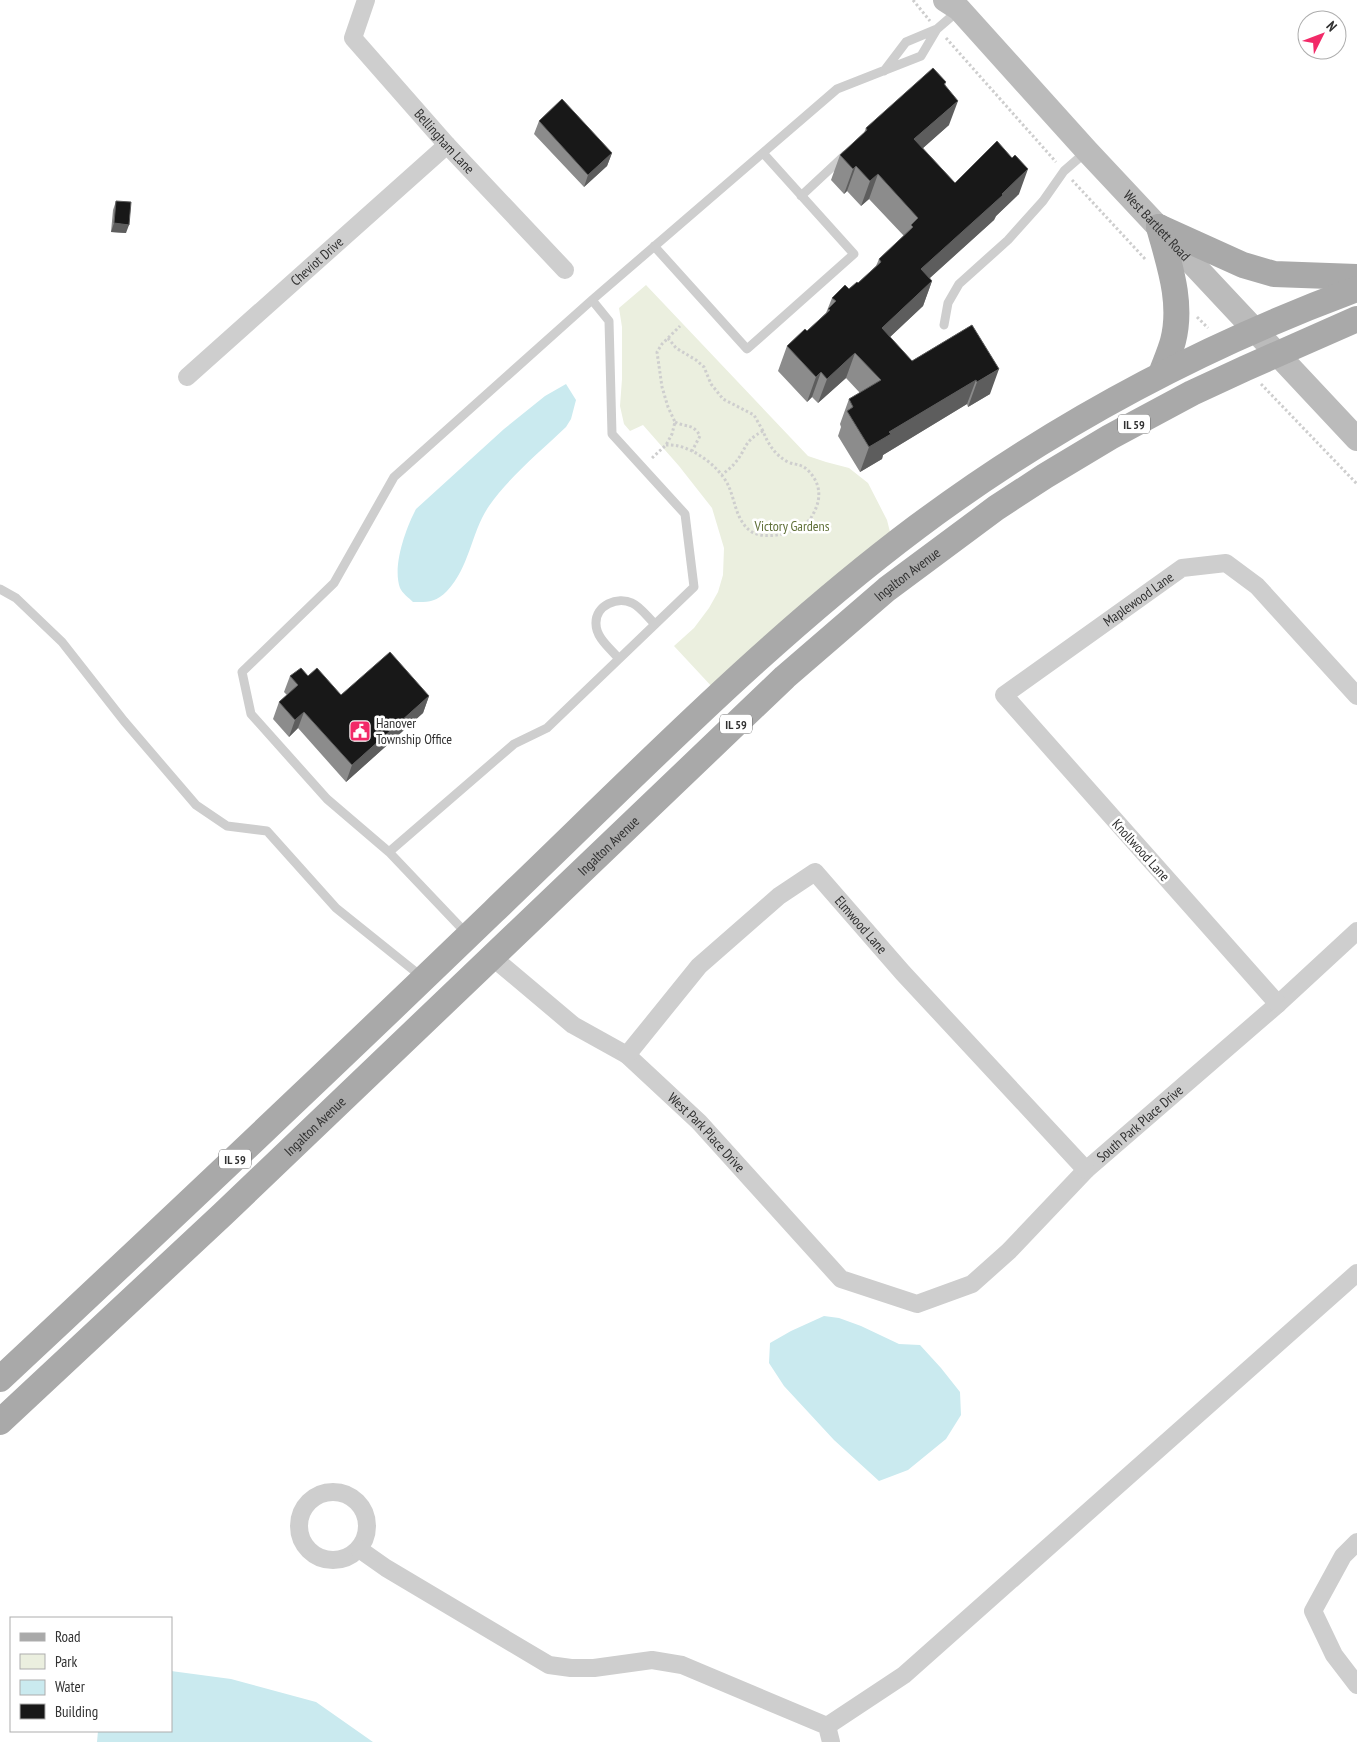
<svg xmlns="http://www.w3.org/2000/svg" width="1357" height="1742" viewBox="0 0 1357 1742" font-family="'PT Sans Narrow',sans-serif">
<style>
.green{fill:#ebefdf}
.water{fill:#caeaef}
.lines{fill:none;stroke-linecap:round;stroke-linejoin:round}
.path{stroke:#cecece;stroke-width:3;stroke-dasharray:2.5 2.5;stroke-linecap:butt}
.lane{stroke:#cecece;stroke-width:9}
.street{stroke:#cecece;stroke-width:18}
.secondary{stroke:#bbb;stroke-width:24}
.primary{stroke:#a9a9a9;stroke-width:26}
.wall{fill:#8c8c8c}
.shaded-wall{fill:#5d5d5d}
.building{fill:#181818;stroke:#5d5d5d}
.labels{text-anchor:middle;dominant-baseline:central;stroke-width:5;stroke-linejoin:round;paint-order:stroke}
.shield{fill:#fff;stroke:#6f6f6f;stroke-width:1}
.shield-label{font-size:12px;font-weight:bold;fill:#313131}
.street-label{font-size:14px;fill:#313131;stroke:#fff}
.park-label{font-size:14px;fill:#61713a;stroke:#fff}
.poi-label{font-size:14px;fill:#313131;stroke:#fff;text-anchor:start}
</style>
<rect width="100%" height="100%" fill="#fff"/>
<path class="green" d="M646,285L808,456L826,462L849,468L868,483L887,520L891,536L714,689L674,646L694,628L709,608L718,592L723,575L724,548L712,508L679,466L643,425L630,431L624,424L620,406L622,379V327L619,308Z"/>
<path class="water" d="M566,384L576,400L571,419L566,427C541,451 509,477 489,506C471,532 470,567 447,591C435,603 428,602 413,602C409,598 402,593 400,588C392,566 406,528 416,509L504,429L545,396Z
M824,1316L839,1318L861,1326L899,1344L920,1345L941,1368L960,1392L961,1415L946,1439L908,1470L879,1481L834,1440L784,1386L769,1363L770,1343L791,1331Z
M171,1671L231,1679L316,1702L373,1742H97L98,1731H171Z"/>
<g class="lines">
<path class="path" d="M913,0L930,21
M946,38L1056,162
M1072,180L1146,260
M1197,317L1208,328
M668,338L676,348L696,360L704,367L711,384L723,399L754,415L763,431
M1261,384L1357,484
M675,422C687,428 693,423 700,436L692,451
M666,445C689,443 720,466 729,487C735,501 736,518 748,529C762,543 803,533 812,516C818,506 821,495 817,484C814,476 807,467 799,465C796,464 792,464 788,462C775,455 768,444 763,431C742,442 747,450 734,464C731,468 726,471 722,475
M652,458L666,445L672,434L675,422L668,407L662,387L657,352L662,344L680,326"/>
<path class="lane" d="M884,71L906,42L937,29L959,10
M801,196L845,155
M654,246L747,349L854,254L763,153
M944,325L948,303L959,284L1008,240L1043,201L1064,171L1087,151
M0,589L16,598L62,642L124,721L196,805L227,826L267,831L336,908L422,977
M619,659C611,649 596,638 596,624C595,605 618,596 632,603C641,607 648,618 655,624
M389,852L327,799L251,714L242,672L334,583L394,477L592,300L837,89L921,56L937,29
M466,933L389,852L514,744L547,728L694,587L685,514L612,434L609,321L592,300"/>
<g class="street">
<path id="s1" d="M366,0L353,38L447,145L565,270"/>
<path id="s2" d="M187,377L447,145"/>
<path id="s3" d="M491,956L573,1025L627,1055L699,1122L841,1279L917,1304L972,1284L1009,1251L1086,1170L1278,1004L1357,931"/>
<path id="s4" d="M1278,1004L1004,695L1182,568L1226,563L1257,586L1357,696"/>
<path id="s5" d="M627,1055L699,966L779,896L815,872L903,973L1086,1170"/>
<circle cx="333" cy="1526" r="34"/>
<path d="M1357,1542L1343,1556L1313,1611L1334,1655L1357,1685"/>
<path d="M359,1549L386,1568L549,1665L571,1668H594L652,1660L682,1665L827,1726L831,1742"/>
<path d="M827,1726L904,1675L1357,1273"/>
</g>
<path class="secondary" id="s6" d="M945,0L959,9L1087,151L1357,439"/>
<g class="primary">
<path d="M1159,227L1243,265L1274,274L1357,277"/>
<path d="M1159,227C1169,264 1183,302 1173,341C1170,352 1165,363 1161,374"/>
<path d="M0,1379C165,1225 330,1069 493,912C630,781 765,641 917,527C1051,427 1200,347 1357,289"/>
<path id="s7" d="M0,1422L223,1214L785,677L887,589L996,508L1045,476L1110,437L1192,393L1246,368L1357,319"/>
</g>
</g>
<path class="wall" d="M946,82L945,86L949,125L923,148L955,183L1019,194L996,216L994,220L930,278L932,281L923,306L890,337L912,361L972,325L990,394L968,407L967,404L883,455L882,459L860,472L838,436L841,427L840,424L849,399L860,393L846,378L818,403L812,397L807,402L778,371L787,346L807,331L826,313L832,298L858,283L876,266L879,259L904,236L869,199L861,206L847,191L844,194L831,180L840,155L864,133L866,128Z
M539,121L612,153L607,166L584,187L534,134Z
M116,201L126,233L111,232L113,210Z
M290,676H308L341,695L429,696L423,713L346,782L298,728L289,737L273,719L279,702L287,695L284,692Z"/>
<path class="shaded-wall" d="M958,101L949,125L905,164L914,139Z
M612,153L607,166L584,187L588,175Z
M856,166L847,191L844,194L853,169Z
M1028,169L1019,194L996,216L994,220L912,294L921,269Z
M878,174L869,199L861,206L870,181Z
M114,223L129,225L126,233L111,232Z
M932,281L923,306L873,353L882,328Z
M855,353L846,378L818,403L827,379Z
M999,369L990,394L968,407L977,382Z
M821,372L812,397L807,402L816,377Z
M976,380L967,404L883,455L882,459L860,472L869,447L889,432Z
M429,696L423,713L346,782L352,765Z
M304,712L298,728L289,737L295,720Z"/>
<path class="building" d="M933,68L946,82L944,84L958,101L914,139L955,183L997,141L1012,158L1015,155L1028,169L1002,194L1003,195L921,269L932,281L882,328L912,361L972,325L999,369L977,382L976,380L889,432L891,434L869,447L847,411L853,407L849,399L881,380L855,353L827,379L821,372L816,377L787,346L805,329L807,331L830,310L828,309L836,301L832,298L845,285L849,289L857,282L858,283L881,262L879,259L913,227L911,225L918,218L878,174L870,181L856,166L853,169L840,155L867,130L866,128Z
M562,99L612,153L588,175L539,121Z
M116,201L131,202L129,225L114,223Z
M390,652L429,696L352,765L304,712L295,720L279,702L298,685L290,676L301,668L308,676L317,668L341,695Z"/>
<defs>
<g id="civic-square" transform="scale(1.125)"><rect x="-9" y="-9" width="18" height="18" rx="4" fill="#f22a68" stroke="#fff"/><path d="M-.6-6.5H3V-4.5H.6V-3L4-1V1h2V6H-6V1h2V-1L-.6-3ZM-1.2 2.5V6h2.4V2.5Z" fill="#fff"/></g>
</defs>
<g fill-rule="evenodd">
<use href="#civic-square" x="360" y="731"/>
</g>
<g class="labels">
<g class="shield">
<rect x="1118" y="414.5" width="32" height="19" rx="4"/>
<rect x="720" y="714.5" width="32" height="19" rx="4"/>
<rect x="219" y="1149.5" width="32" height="19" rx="4"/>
</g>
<g class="shield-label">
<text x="1134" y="424">IL 59</text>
<text x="736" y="724">IL 59</text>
<text x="235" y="1159">IL 59</text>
</g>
<g class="street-label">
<text stroke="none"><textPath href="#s1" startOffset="178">Bellingham Lane</textPath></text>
<text stroke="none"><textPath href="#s6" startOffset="310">West Bartlett Road</textPath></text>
<text stroke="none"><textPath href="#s2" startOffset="174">Cheviot Drive</textPath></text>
<text stroke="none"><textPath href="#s7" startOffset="1242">Ingalton Avenue</textPath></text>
<text stroke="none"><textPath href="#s4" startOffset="578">Maplewood Lane</textPath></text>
<text stroke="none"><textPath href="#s7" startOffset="838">Ingalton Avenue</textPath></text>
<text transform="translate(1141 850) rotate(48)">Knollwood Lane</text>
<text stroke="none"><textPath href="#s5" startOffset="334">Elmwood Lane</textPath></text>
<text stroke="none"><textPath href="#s3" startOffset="850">South Park Place Drive</textPath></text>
<text stroke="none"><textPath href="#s7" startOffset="432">Ingalton Avenue</textPath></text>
<text stroke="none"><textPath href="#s3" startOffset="280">West Park Place Drive</textPath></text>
</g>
<g class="park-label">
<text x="792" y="526">Victory Gardens</text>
</g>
<g class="poi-label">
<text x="376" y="723">Hanover<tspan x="376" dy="16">Township Office</tspan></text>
</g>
</g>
<rect x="10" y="1617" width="162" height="115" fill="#ffffff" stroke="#adadad"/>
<rect x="20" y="1633" width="25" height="8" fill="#a9a9a9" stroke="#adadad"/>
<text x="55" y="1642" font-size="15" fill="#313131">Road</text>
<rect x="20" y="1654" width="25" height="15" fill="#ebefdf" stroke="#adadad"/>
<text x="55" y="1667" font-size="15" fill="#313131">Park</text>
<rect x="20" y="1680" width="25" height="15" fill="#caeaef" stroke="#adadad"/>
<text x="55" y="1692" font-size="15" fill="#313131">Water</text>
<rect x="20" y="1704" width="25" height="15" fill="#181818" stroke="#adadad"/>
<text x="55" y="1717" font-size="15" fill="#313131">Building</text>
<g transform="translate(1322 35) rotate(48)"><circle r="24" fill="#ffffff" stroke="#adadad"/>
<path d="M0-4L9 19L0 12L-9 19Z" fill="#f22a68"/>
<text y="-8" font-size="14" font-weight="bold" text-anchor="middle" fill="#313131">N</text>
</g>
</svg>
